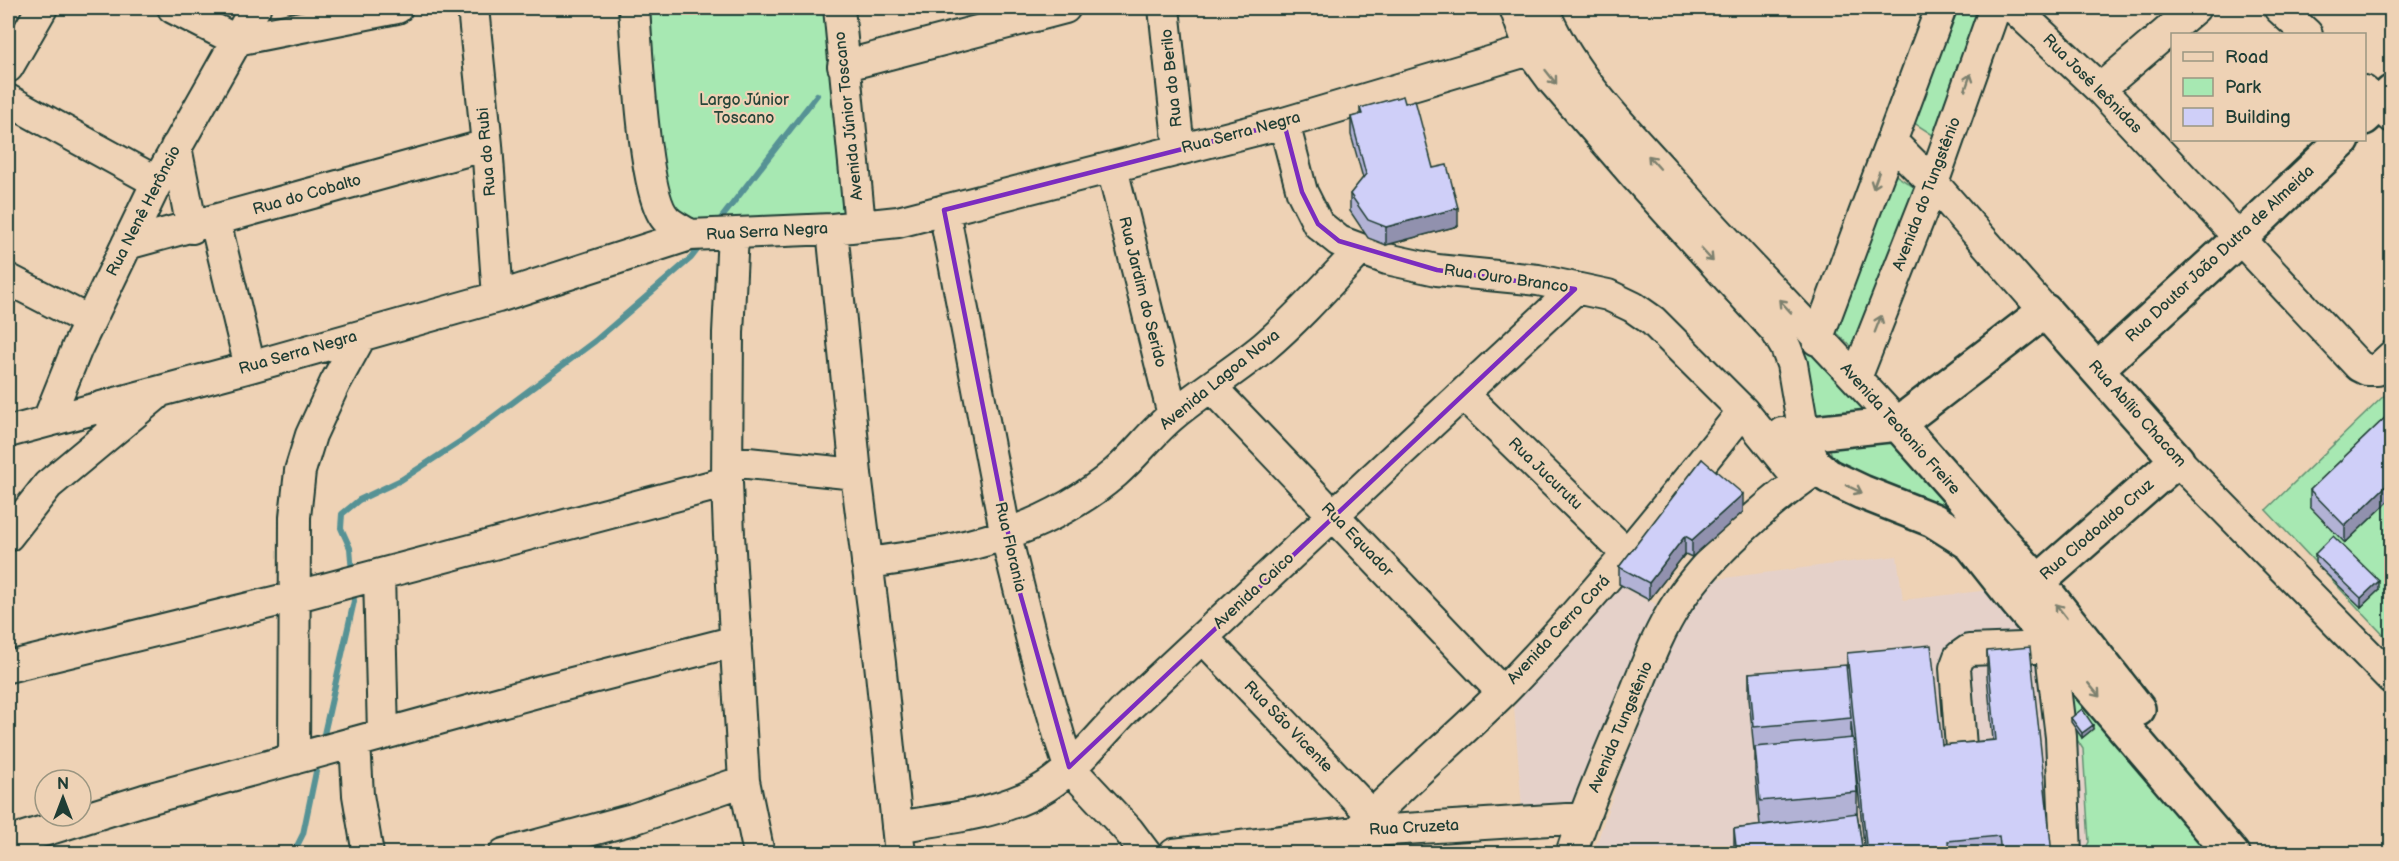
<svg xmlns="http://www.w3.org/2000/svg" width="2399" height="861" viewBox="0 0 2399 861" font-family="'Balsamiq Sans',sans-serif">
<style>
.built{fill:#e5d1c9}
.green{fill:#a7e8b2;stroke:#639273;stroke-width:1.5}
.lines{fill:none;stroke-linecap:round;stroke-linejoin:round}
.stream{stroke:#569295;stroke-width:6}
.minor-casing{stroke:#1f3d34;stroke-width:34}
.major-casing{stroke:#1f3d34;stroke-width:38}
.minor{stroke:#eed2b5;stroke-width:30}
.major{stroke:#eed2b5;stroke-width:33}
.wall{fill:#b2b2d5;stroke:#1f3d34;stroke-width:1.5}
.shaded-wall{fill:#9191ae;stroke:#1f3d34;stroke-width:1.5}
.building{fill:#cfcff8;stroke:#1f3d34;stroke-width:1.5}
.oneway{stroke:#7c806e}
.marked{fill:none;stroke:#7b2cbf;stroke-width:4.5;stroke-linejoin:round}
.labels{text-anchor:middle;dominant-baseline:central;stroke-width:4.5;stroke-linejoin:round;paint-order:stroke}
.street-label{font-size:16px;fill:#1f3d34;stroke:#eed2b5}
.park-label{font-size:16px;fill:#26463a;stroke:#eed2b5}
</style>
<rect width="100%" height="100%" fill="#eed2b5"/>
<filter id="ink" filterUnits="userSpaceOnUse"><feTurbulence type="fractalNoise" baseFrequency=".0167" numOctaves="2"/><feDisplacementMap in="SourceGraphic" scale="12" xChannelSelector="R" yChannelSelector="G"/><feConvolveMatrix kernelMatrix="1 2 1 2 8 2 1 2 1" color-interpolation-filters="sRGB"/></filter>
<g filter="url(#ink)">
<path class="built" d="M1897,556L1903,600L1990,590L2219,854H1593L1667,636L1716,579Z
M1619,584L1656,604L1572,806L1522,810L1514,706Z"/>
<path class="green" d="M643,8H829L848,213L691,221L680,213L661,188Z
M1952,8H1986L1936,137L1911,121Z
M1894,174L1920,191L1854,349L1836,332Z
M1792,331L1879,418L1815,427Z
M2391,389V643L2266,510Z
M1848,439H1889L1974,534L1835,464L1830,450Z
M2073,694L2214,853H2083L2089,842L2083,749L2065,721L2067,699Z"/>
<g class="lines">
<path class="stream" d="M716,225L817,95
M352,573L350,548L341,528L342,514L359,500L401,480L461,441L595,341L691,258L701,245
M322,743L354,601L353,589
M293,854L303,834L318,762"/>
<g class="minor-casing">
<path id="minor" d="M173,8L236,40L397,8
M473,8L487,145L498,297
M634,8C637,46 643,198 667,220C673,226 683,230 690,235
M839,8L860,225
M1164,8L1179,149
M1515,8L1530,50L1552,80L1636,177L1776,331L1786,348L1792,364L1804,434L1782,433
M1543,8C1568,71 1618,121 1663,171C1739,257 1821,339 1898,424
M2014,8L2100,89L2359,366L2367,370H2377L2392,356
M2279,8L2307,34
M843,66L1065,8
M8,67L42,8
M2100,89L2195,8
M2364,91L2392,117
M8,100L157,182
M1284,123L1302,192L1318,224L1339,241L1387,259L1437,270L1538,280L1608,295L1633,307L1653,321L1743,411L1800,481
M1891,141L1933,183L2045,311
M176,147L192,228
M1112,168L1173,415
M944,210L1006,536L1033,645L1060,739L1069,767L1128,830L1146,854
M215,221L250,367
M832,229L856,474L880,663L900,854
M733,234L728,333L727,482L729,535L744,781L759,854
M127,244L487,145
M8,279L89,321
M1817,340L1941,8
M1856,378L1933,183L1995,8
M1212,388L1502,692
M1463,394L1628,555
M48,420L77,348L157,182L255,8
M8,432L250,367L498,297L690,235L832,229L898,222L1284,123L1530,50
M2177,460L2392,679
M729,461L856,474
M8,536L48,485L155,396
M867,563C957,552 1044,534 1115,473C1136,455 1152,432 1173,415C1202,391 1235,371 1264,347C1298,318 1329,283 1360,250
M379,575L383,734
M2049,637L2061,737L2066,854
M1204,639L1372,815
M8,667L294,597L727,482
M355,742L358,795L368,854
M1961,747L1955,668L1959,657L1969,650L2050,647
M294,759L295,517L300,471L311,435L335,383L361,336
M897,827C947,818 1004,814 1047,786C1077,766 1101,735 1126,709L1575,289
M1356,832C1403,782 1456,739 1504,691C1590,603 1666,507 1743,411
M8,842L144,800L537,692L736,641
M504,854L633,819L744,781
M1174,854L1356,832L1583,818
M1571,854C1588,803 1609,754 1630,705C1644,671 1657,634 1678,602C1710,554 1768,503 1815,470"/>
</g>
<g class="major-casing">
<path id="major" d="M2364,118L2392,92
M2098,368L2239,239L2343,140
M1898,424L2038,582L2138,709
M2038,582L2177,460L2045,311L1898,424L1804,434L1808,452L1814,464L1828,476L1862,492L1933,520L1971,544L2017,602L2232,854"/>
</g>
<use href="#minor" class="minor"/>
<use href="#major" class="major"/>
</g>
<path class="wall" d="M1405,103L1458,226L1386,245L1368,238L1350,211V194L1363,178L1351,135V117L1360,115V108Z
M2391,412V499L2345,543L2310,507V490Z
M1702,459L1743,512L1692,557L1685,554L1649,600L1619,584V567Z
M2315,554L2379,590L2361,607L2315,563Z
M1987,651L2052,854H1865L1851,722V738L1857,792V813L1863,854H1734V829L1782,823L1760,825L1755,771V751H1754L1749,698V673L1847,668V653L1942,745L1993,740L1987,676Z
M2071,718L2093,729L2082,738L2071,722Z"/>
<path class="shaded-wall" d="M1458,208V226L1386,245V227Z
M2391,481V499L2345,543V526Z
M1743,494V512L1692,557V540Z
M1685,536V554L1649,600V583Z
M2379,581V590L2361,607V598Z
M2093,725V729L2082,738V733Z"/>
<path class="building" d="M1403,96L1405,103L1415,100L1433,168L1447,165L1458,208L1386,227L1368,220L1350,194L1366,174L1351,117L1362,114L1360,108Z
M2391,412V481L2345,526L2310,490Z
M1702,459L1743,494L1692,540L1685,536L1649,583L1619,567Z
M2333,536L2379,581L2361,598L2315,554Z
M1931,645L1942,745L1996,740L1987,651L2030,647L2052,854H2001L1999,836L1948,841L1949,854H1867L1847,653Z
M1846,665L1851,718L1754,727L1749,673Z
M2082,709L2093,725L2082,733L2071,718Z
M1853,738L1857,792L1760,801L1755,747Z
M1857,813L1863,854H1737L1734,829Z"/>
<defs><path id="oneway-shaft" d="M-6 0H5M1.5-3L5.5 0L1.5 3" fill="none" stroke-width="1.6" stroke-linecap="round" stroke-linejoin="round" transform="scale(1.5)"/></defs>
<g class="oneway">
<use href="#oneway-shaft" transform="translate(1551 77) rotate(52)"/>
<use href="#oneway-shaft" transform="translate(1968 82) rotate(-71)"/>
<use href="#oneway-shaft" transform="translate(1654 162) rotate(-132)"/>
<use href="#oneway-shaft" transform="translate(1876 180) rotate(110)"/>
<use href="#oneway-shaft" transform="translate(1707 255) rotate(47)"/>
<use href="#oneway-shaft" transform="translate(1785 306) rotate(-133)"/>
<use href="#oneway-shaft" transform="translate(1878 324) rotate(-69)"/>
<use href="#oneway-shaft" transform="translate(1854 489) rotate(25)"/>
<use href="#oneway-shaft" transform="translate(2061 611) rotate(-128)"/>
<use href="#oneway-shaft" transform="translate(2094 690) rotate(50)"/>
</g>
</g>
<path class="marked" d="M1284,123L1302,192L1318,224L1339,241L1437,270L1575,289L1069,767L1020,593L944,210Z"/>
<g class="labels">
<g class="street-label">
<text transform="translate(1172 78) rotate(-96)">Rua do Berilo</text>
<text transform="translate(2092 84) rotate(45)">Rua José leônidas</text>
<text transform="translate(849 116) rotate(-96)">Avenida Júnior Toscano</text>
<text transform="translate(1241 133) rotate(-15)">Rua Serra Negra</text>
<text transform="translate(487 152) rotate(-95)">Rua do Rubi</text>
<text transform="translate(1927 194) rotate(-69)">Avenida do Tungstênio</text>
<text transform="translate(307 195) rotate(-16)">Rua do Cobalto</text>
<text transform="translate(144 211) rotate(-63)">Rua Nenê Herôncio</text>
<text transform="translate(767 232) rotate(-3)">Rua Serra Negra</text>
<text transform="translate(2220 254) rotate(-43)">Rua Doutor João Dutra de Almeida</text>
<text transform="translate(1506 279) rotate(8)">Rua Ouro Branco</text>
<text transform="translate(1142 292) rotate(76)">Rua Jardim do Serido</text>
<text transform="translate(298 353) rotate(-16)">Rua Serra Negra</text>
<text transform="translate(1220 380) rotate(-39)">Avenida Lagoa Nova</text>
<text transform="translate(2137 414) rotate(48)">Rua Abílio Chacom</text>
<text transform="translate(1900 429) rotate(48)">Avenida Teotonio Freire</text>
<text transform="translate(1545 474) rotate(44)">Rua Jucurutu</text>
<text transform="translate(2097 530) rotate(-41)">Rua Clodoaldo Cruz</text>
<text transform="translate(1357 540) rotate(46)">Rua Equador</text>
<text transform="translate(1010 547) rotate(77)">Rua Florania</text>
<text transform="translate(1254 591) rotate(-43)">Avenida Caico</text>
<text transform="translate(1559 630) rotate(-47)">Avenida Cerro Corá</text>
<text transform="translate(1288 727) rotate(46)">Rua São Vicente</text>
<text transform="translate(1621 727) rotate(-67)">Avenida Tungstênio</text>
<text transform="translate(1414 828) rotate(-3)">Rua Cruzeta</text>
</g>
<g class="park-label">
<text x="744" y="100">Largo Júnior<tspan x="744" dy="18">Toscano</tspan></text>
</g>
</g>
<rect width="2399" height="861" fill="none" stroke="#eed2b5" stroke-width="30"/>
<rect x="15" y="15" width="2369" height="831" fill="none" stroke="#1f3d34" stroke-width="2" filter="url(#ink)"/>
<rect x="2171" y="33" width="195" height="108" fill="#eed2b5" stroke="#9b9681" stroke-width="1.5"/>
<rect x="2183" y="52" width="30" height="9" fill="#eed2b5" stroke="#9b9681" stroke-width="1.5"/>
<text x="2225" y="63" font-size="18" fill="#1f3d34">Road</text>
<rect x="2183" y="78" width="30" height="18" fill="#a7e8b2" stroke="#9b9681" stroke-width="1.5"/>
<text x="2225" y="93" font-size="18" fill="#1f3d34">Park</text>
<rect x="2183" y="108" width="30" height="18" fill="#cfcff8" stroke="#9b9681" stroke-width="1.5"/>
<text x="2225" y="123" font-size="18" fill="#1f3d34">Building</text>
<g transform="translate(63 798)"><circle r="28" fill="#eed2b5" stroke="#9b9681" stroke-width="1.5"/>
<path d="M0-4.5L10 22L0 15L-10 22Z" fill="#1f3d34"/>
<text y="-9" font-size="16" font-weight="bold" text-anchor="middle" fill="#1f3d34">N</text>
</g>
</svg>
